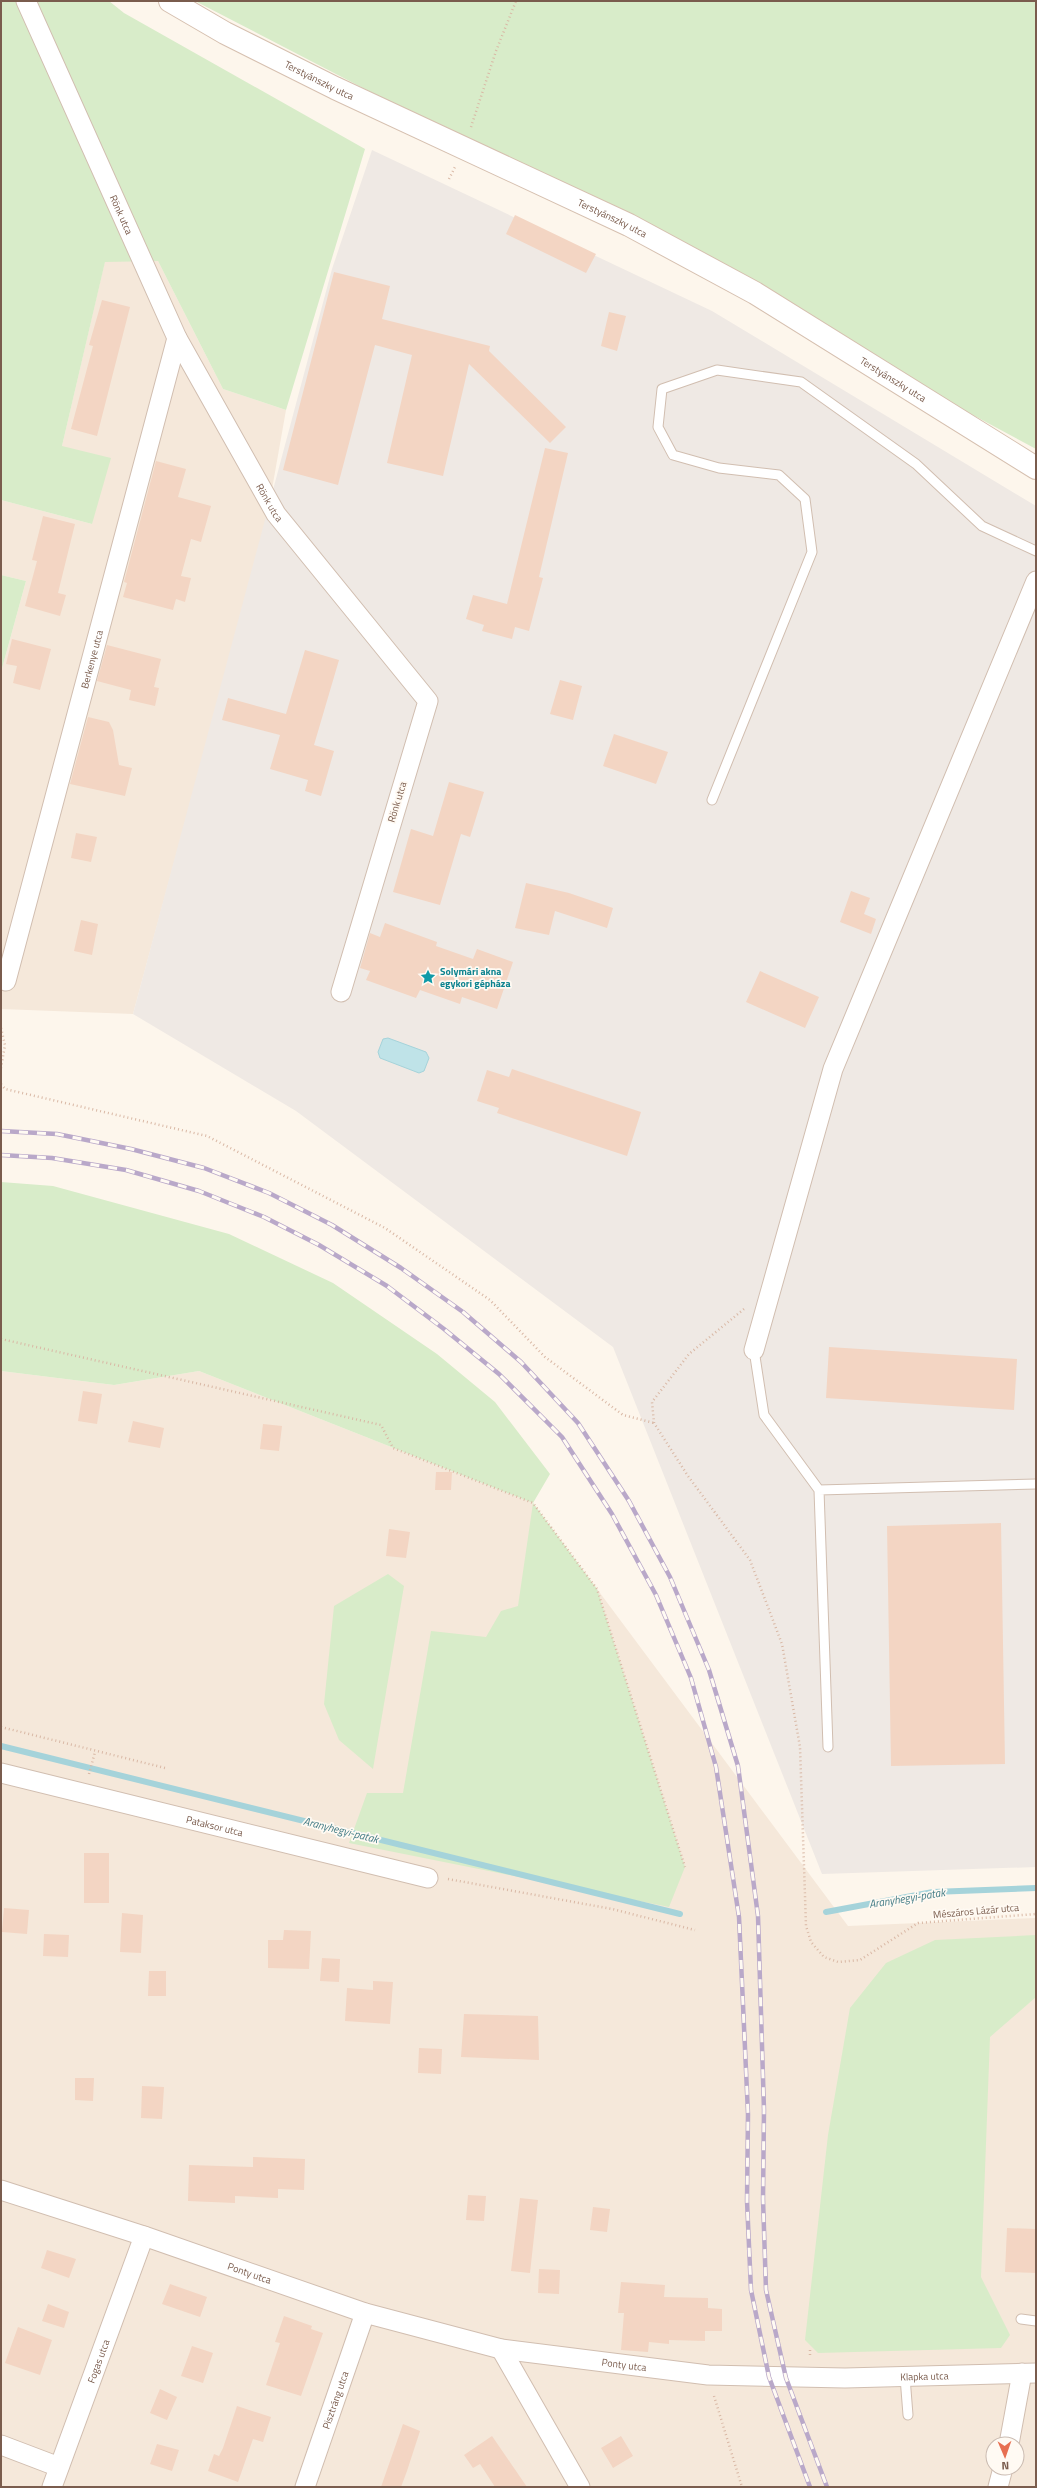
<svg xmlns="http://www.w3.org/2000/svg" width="1037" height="2488" viewBox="0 0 1037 2488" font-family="'Titillium Web',sans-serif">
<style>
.residential{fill:#f5e8da;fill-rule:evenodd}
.industrial{fill:#efe9e4}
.green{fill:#d8ecc9}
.water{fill:#bfe3e8;stroke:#a5d3da}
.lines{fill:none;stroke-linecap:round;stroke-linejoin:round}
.stream{stroke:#a5d3da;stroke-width:6}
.building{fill:#f3d5c3}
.service-casing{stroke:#d1beb0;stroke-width:11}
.minor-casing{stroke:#d1beb0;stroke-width:21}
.secondary-casing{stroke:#d6c0b0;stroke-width:24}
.path{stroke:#d9b8a5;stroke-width:2.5;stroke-dasharray:1 3;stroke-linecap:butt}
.service{stroke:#fff;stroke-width:9}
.minor{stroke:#fff;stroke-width:19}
.secondary{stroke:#fff;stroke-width:22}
.rail-casing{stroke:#b9a8c9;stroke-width:4.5}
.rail{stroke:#fffaf3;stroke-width:3;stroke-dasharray:9;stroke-linecap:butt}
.labels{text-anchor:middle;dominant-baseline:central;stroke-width:3.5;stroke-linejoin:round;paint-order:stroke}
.street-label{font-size:10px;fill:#7a5c4d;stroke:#fffaf3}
.culture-label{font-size:10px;font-weight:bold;fill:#0d838f;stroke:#fffaf3;text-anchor:start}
.water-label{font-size:11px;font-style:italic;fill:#437c86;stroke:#fffaf3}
</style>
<rect width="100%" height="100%" fill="#fdf6ec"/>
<path class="residential" d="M105,261H158L223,389L286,410L266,523L133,1014L1,1009V672L26,581L1,575V500L92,524L62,446Z
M1,1371L114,1385L199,1371L533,1503L848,1926L1036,1918V2487H1ZM993,2444H1017V2468H993Z"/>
<path class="industrial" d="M372,150L712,311L1036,506V1867L822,1874L613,1347L296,1111L133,1014L332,269Z"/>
<path class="green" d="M1,1H109L124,13L365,149L286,410L223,389L158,261L105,262L62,446L111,458L92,524L1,500Z
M195,1H1036V449L388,101Z
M1,575L26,581L1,672Z
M1,1182L53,1186L229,1234L333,1283L437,1354L495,1402L550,1474L533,1503L597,1589L685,1867L669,1907L349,1843L367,1793H403L431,1631L486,1637L501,1611L518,1606L533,1503L199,1371L114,1385L1,1371Z
M388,1574L404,1586L373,1769L339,1740L324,1704L334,1606Z
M1036,1935V1997L990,2037L981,2277L1010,2335L1001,2348L818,2353L805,2340L828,2135L850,2008L886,1963L935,1940Z"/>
<path class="water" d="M388,1038L426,1052L429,1058L424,1071L419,1073L380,1058L378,1052L383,1039Z"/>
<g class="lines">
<path class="stream" d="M1,1746L680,1914
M826,1912L933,1892L1036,1888"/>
</g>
<path class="building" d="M515,215L596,254L586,273L506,234Z
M334,272L390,286L382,319L490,346L489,351L566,427L550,443L469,364L443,476L387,463L412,355L375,345L338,485L283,470Z
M102,300L130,307L97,436L71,429L93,346L89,345Z
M609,312L626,316L617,351L601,346Z
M545,448L568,453L539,577L543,578L529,631L515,627L512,639L482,631L484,625L466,619L473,595L507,604Z
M156,461L186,469L178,497L211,506L201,542L191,539L181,576L191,578L185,602L176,599L173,610L123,597L127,583L124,582Z
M43,516L75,524L58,593L66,595L60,616L25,606L37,561L32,560Z
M12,639L51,649L40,690L13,683L17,666L6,664Z
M107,645L161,659L154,687L159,688L155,706L129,700L131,690L97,681Z
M305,650L339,660L314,745L334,751L321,796L305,791L308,780L270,769L280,735L222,720L228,698L286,714Z
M560,680L582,686L573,720L550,714Z
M88,717L109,722L113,730L119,765L132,768L125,796L70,784Z
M614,734L668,752L656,784L603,766Z
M449,782L484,792L470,837L461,834L440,905L393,892L411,829L433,836Z
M76,833L97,837L91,862L71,858Z
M526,883L569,893L613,908L607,928L555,911L549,935L515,928Z
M851,891L870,898L864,914L876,919L871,934L840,922Z
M81,920L98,924L92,955L74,951Z
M385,923L437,942L436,946L473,959L477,949L513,962L497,1009L462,997L460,1004L420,990L416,998L366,980L370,971L360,968L370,933L380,937Z
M760,971L819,997L805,1028L746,1002Z
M512,1069L641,1112L627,1156L497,1113L499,1108L477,1101L487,1070L509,1077Z
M829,1347L1017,1359L1014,1410L826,1398Z
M83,1391L102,1394L97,1424L78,1421Z
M133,1421L164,1428L160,1448L128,1442Z
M263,1424L282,1426L279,1451L260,1449Z
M436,1472H452L451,1490H435Z
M1001,1523L1005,1764L891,1766L887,1526Z
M389,1529L410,1532L406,1558L386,1556Z
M84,1853H109V1903H84Z
M4,1908L29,1910L27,1934L2,1932Z
M122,1913L143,1915L141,1953L120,1952Z
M284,1930L311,1931L309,1969L268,1968V1940H283Z
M44,1934L69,1935L68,1957L43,1956Z
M322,1958L340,1959L339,1982L320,1981Z
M149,1971H166V1996H148Z
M373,1981L393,1982L390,2024L345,2021L347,1988L373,1990Z
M464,2014L538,2016L539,2060L461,2057Z
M419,2048L442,2049L441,2074L418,2073Z
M75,2078H94L93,2101L75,2100Z
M142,2086L164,2087L162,2119L141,2118Z
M253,2157L305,2159L304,2190L278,2189V2198L235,2196V2203L188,2201L189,2165L253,2167Z
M468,2195L486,2196L484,2221L466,2220Z
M520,2198L538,2200L530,2273L511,2271Z
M593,2207L610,2209L607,2232L590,2230Z
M1007,2228L1036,2229V2273L1005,2272Z
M47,2250L76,2259L69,2278L41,2268Z
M539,2269L560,2270L559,2294L538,2293Z
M621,2282L665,2285L664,2297L708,2298V2308L722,2309V2331H705V2341L669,2340V2344L649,2342L648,2352L621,2350L624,2313H618Z
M170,2284L207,2297L200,2317L162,2304Z
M48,2304L69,2312L64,2328L42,2321Z
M284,2316L312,2326L311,2329L323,2333L301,2396L266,2385L280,2343L275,2342Z
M18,2327L52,2340L40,2375L5,2363Z
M192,2346L213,2353L203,2383L181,2376Z
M160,2389L177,2397L167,2420L150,2413Z
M237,2406L271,2417L263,2442L253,2439L238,2482L208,2471L214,2454L219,2456L223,2448Z
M403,2424L420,2431L407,2471L401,2487H381Z
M492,2436L527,2487H495L480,2464L473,2468L464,2455Z
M621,2436L633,2456L613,2468L601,2448Z
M157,2444L179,2450L172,2471L150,2464Z"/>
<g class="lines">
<g class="service-casing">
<path id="service" d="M712,800L812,552L805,499L779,475L719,468L673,455L658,427L662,389L717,370L801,382L916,464L982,526L1036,551
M754,1350L764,1415L819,1490L828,1747
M819,1490L1036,1484
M1021,2319L1036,2321
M905,2377L908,2415"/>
</g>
<g class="minor-casing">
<g id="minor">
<path id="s1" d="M26,1L177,338L276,514L428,701L341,992"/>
<path id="s2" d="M6,981L177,338"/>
<path d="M754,1350L833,1069L1036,581"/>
<path id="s3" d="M1,1773L428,1878"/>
<path id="s4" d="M1,2190L144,2236L365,2313L501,2349L708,2375L845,2378L1036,2373"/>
<path d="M501,2349L580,2487"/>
<path d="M1009,2444L1022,2373"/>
<path d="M1,2445L59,2467"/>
<path id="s5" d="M52,2487L144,2236"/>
<path id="s6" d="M305,2487L365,2313"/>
<path d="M998,2487L1003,2468"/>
</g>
</g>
<g class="secondary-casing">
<g id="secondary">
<path id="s7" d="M170,1L225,33L335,88L629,225L755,293L1036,468"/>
</g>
</g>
<path class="path" d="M471,127L496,51L516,1
M449,179L455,167
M1,1028L5,1045L1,1068
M1,1084L5,1089L207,1136L385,1228L490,1300L545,1357L623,1415L654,1423
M744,1309L689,1354L652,1402L654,1423L688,1476L750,1560L782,1644L800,1747L806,1926L811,1942L824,1957L838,1962L860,1960L918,1923L1036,1914
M1,1339L381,1425L393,1448L533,1503L597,1589L685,1867
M1,1727L165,1768
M89,1774L95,1752
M448,1879L612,1909L695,1930
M810,2350V2357
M714,2396L742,2487"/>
<use href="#service" class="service"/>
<use href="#minor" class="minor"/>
<use href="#secondary" class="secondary"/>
<g class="rail-casing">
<path id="rail" d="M1,1131L57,1134L131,1149L204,1168L269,1193L332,1225L401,1268L463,1312L521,1362L578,1423L629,1501L670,1577L709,1670L738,1766L758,1916L764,2110L763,2199L766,2290L786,2378L827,2487
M1,1155L52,1158L126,1170L199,1191L264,1217L319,1245L387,1286L444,1329L499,1374L562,1437L612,1514L656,1595L691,1678L716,1767L739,1917L748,2114L747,2201L751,2290L769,2377L810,2487"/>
</g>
<use href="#rail" class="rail"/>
</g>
<defs>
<g id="sight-bare" transform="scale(1.2)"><path d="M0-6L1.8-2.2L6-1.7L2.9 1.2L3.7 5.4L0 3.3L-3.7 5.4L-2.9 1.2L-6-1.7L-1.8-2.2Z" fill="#0f9aa8" stroke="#fffaf3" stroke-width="2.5" paint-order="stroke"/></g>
</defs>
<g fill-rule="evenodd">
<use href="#sight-bare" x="428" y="977"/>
</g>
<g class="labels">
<g class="street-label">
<text stroke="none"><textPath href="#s7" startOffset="169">Terstyánszky utca</textPath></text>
<text stroke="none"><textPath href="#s1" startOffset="234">Rönk utca</textPath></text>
<text stroke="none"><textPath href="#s7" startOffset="493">Terstyánszky utca</textPath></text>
<text stroke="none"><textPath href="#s7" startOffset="817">Terstyánszky utca</textPath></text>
<text stroke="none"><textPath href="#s1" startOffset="558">Rönk utca</textPath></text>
<text stroke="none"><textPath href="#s2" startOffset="333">Berkenye utca</textPath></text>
<text transform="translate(397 802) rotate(-73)">Rönk utca</text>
<text stroke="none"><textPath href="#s3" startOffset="220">Pataksor utca</textPath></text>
<text transform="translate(976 1911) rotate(-5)">Mészáros Lázár utca</text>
<text stroke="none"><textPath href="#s4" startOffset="262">Ponty utca</textPath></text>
<text stroke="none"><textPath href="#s5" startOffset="134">Fogas utca</textPath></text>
<text stroke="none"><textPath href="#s4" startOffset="649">Ponty utca</textPath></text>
<text stroke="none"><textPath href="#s4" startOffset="950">Klapka utca</textPath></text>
<text stroke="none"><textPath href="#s6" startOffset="92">Pisztráng utca</textPath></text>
</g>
<g class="culture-label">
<text x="440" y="971">Solymári akna<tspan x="440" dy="12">egykori gépháza</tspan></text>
</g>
<g class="water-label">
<text transform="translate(341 1830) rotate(14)">Aranyhegyi-patak</text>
<text transform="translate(907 1898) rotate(-9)">Aranyhegyi-patak</text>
</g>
</g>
<rect width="1037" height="2488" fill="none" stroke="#7a5c4d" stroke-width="4"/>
<g transform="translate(1005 2456) rotate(178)"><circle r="19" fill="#fffaf3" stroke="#cabbb1"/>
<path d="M0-3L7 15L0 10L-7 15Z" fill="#e76f51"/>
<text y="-6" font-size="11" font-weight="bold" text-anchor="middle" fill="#7a5c4d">N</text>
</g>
</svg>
